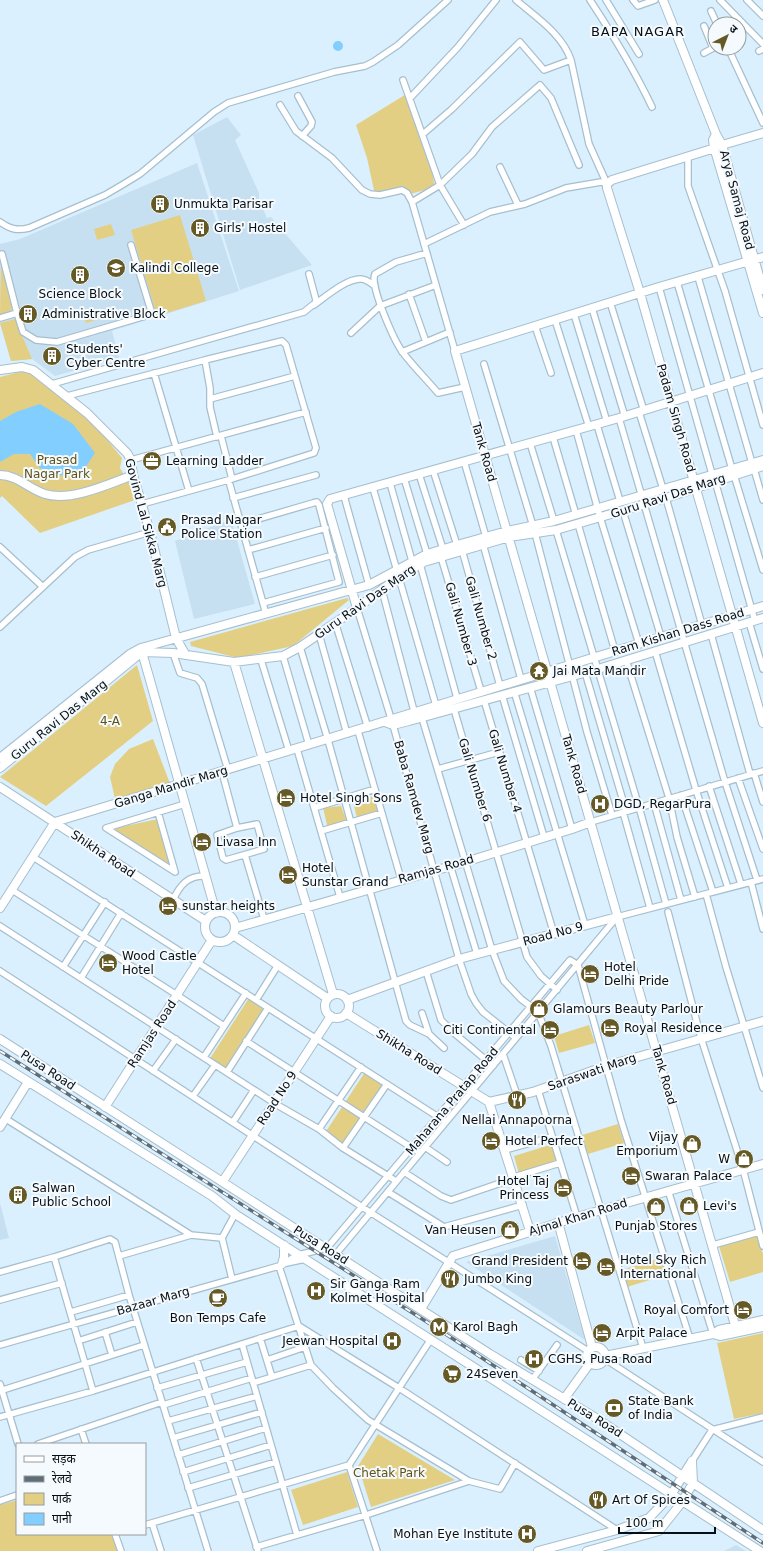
<svg xmlns="http://www.w3.org/2000/svg" width="763" height="1551" viewBox="0 0 763 1551" font-family="'DejaVu Sans','Noto Sans Devanagari',sans-serif">
<style>
.built{fill:#c6e0f1}
.green{fill:#e3cf83}
.water{fill:#82cefe}
.lines{fill:none;stroke-linecap:round;stroke-linejoin:round}
.street-casing{stroke:#a6bfcf;stroke-width:8}
.secondary-casing{stroke:#a6bfcf;stroke-width:10}
.street{stroke:#fff;stroke-width:5.5}
.secondary{stroke:#fff;stroke-width:8}
.rail-casing{stroke:#5f6d76;stroke-width:3.5}
.rail{stroke:#f5fafe;stroke-width:2;stroke-dasharray:6;stroke-linecap:butt}
.labels{text-anchor:middle;dominant-baseline:central;stroke-width:4;stroke-linejoin:round;paint-order:stroke}
.street-label{font-size:12px;fill:#060f14;stroke:#f5fafe}
.poi-label{font-size:12px;fill:#060f14;stroke:#f5fafe;text-anchor:start}
.park-label{font-size:12px;fill:#605216;stroke:#f5fafe}
.neighbourhood-label{font-size:13px;letter-spacing:1px;fill:#060f14;stroke:#f5fafe}
</style>
<rect width="100%" height="100%" fill="#dbf0fe"/>
<path class="built" d="M227,117L241,135L235,140L259,193V200L267,218L271,217L312,265L240,290L193,135Z
M197,163L239,291L112,331L119,358L55,376L32,359L11,361L0,323V244L20,239Z
M231,519L255,604L194,619L175,541Z
M0,1203L9,1238L0,1240Z
M555,1236L585,1340L466,1262Z
M736,1545L746,1551H724Z"/>
<path class="green" d="M408,93L424,134L435,187L407,195L403,190L375,195L367,158L356,125Z
M180,215L206,301L157,316L131,230Z
M111,224L115,235L97,240L94,229Z
M1,264L12,304L11,311L0,315Z
M99,309L102,318L86,323L83,314Z
M15,319L32,359L11,361L0,323Z
M27,370L87,415L122,458L120,468L129,483L135,500L40,533L2,496L0,498V377Z
M347,598L349,600L293,646L238,658L191,646L190,642Z
M137,665L153,721L46,806L0,777Z
M153,739L171,786L115,799L110,777L115,764L129,749Z
M374,796L381,817L358,822L353,802Z
M341,806L348,824L328,829L323,808Z
M158,819L170,867L111,829Z
M249,998L270,1012L229,1073L209,1060Z
M589,1025L595,1043L559,1053L554,1036Z
M365,1072L385,1085L345,1147L325,1133Z
M618,1124L624,1143L588,1154L582,1135Z
M553,1144L558,1162L519,1174L514,1156Z
M757,1235L763,1254V1272L730,1282L719,1246Z
M661,1258L666,1275L627,1287L622,1270Z
M763,1333V1413L734,1419L717,1343Z
M378,1434L455,1480L371,1507L358,1466Z
M347,1472L358,1507L303,1525L291,1490Z
M17,1500V1534H113L118,1551H0V1505Z"/>
<path class="water" d="M333 46a5 5 0 1 1 10 0a5 5 0 1 1-10 0Z
M40,404L73,424L95,453L85,468L59,476L40,468L30,454H14L0,462V421L16,412Z"/>
<g class="lines">
<g class="street-casing">
<path id="street" d="M516,0C537,18 562,34 571,60L589,144L607,184
M590,0C613,35 634,69 652,107
M606,0L639,54
M633,0L638,6L655,0
M720,0L763,44
M747,0L763,16
M711,11L717,24
M704,26L713,48
M728,48L763,123
M759,51L763,49
M704,53L715,47
M403,80L440,185L464,225
M298,96L312,122L311,126L302,136
M410,98L458,47L496,0
M280,105L296,131L332,158L362,190L370,194L380,195L402,190L407,193L412,202L455,351
M423,134L452,109L520,42L544,70L571,60
M688,157V186L725,291L763,425
M500,167L518,205
M412,202L440,185L472,154L492,127L540,85L551,98L579,165
M0,222C10,229 17,231 29,228L105,195L122,185L140,174L214,112L228,103L334,72L365,66L373,62L398,45L448,0
M424,244L490,212L525,204L566,188L601,182L607,184
M427,253L396,262L375,274C369,285 395,343 404,354C414,367 427,380 438,393L465,387
M2,254L17,313
M698,277L752,463
M677,282L732,469
M659,287L712,474
M409,294L426,342
M610,302L644,411
M314,305C325,297 347,278 361,279C366,279 371,283 375,286
M592,308L625,417
M574,314L607,422
M0,318L17,313L23,332L36,340L57,342L152,314L131,245
M555,320L589,427
M535,326L551,373
M351,333L380,306L436,285
M402,352L450,332
M484,364L533,526
M154,373L189,491
M52,384L304,312L315,303L316,300L309,274
M67,396L205,360
M210,399L295,376
M639,412L663,489
M619,418L725,782L757,880
M597,425L620,501
M576,430L600,517L639,644
M221,436L232,479
M553,437L576,515
M530,443L554,521
M131,460L306,412
M464,461L486,537
M754,469L763,500
M433,470L457,545
M419,474L443,549
M734,475L763,570
M404,478L427,554
M715,481L755,621
M390,483L412,561
M230,485L266,614
M373,488L437,709
M344,496L369,585
M233,498L316,475
M666,498L702,625
M142,504L232,479L314,453L316,448L286,345L282,341L205,360L210,388V407L217,437
M623,511L661,637
M241,524L313,503L317,502L319,505L339,582L263,603
M578,524L615,651
M556,530L639,807L666,904
M535,533L587,732L612,815
M483,544L521,679
M0,547L42,586
M248,550L326,528
M462,550L500,686
M441,557L481,691
M420,564L457,698
M255,577L333,555
M382,590L414,711
M357,608L393,725L459,959L471,994L476,1003L483,1012L516,1038
M335,622L368,728
M749,622L763,669
M0,627L75,557L88,550L150,532
M319,634L347,734
M711,634L750,774
M300,647L328,740L406,1021L410,1025L429,1034L444,1048
M655,651L696,790L728,888
M173,653L180,673L197,678L202,684L228,770
M283,656L309,745
M261,660L289,751
M626,660L669,798L677,837L695,897
M585,672L626,811
M530,687L572,829
M514,691L585,925
M502,695L544,837
M484,700L554,934
M454,709L527,957L541,976L557,990
M422,718L492,950L504,981L521,999L538,1012L551,1046L643,1348
M358,731L401,879
M297,749L340,897
M438,769L499,752
M222,772L237,828L217,835L223,858L226,860L264,849L257,824L237,828
M754,773L763,802
M738,778L763,849
M709,786L741,884
M681,795L713,892
M654,803L681,900
M314,808L375,789
M158,812L175,872L106,828C132,820 159,812 185,804
M623,812L650,908
M591,822L763,771
M321,831L382,813
M245,855L264,919
M33,857L446,1122
M450,865L477,954
M751,882L763,929
M12,890L177,995L224,1026
M706,894L726,967L763,1088
M173,900C180,885 188,875 206,876
M668,912L701,1038L743,1169L763,1246
M0,926L279,1106L319,1129L343,1148L396,1181
M578,965L621,1120L690,1339
M63,967L105,902
M0,971L376,1216L588,1351
M426,971L441,1020L454,1033L493,1066
M81,978L121,913
M256,1000L278,965
M422,1013L429,1034
M246,1041L420,1153
M503,1054L517,1095
M204,1057L246,993
M153,1071L176,1039
M227,1072L268,1008
M538,1090L577,1217
M193,1096L215,1065
M6,1119L191,1235L222,1238L235,1214
M233,1122L254,1090
M319,1129L361,1067
M425,1147L447,1162
M343,1148L387,1084
M505,1150L552,1137
M404,1172L441,1196L451,1200L515,1178
M514,1177L560,1163
M668,1190L713,1334
M388,1192L444,1227L523,1205
M222,1238L232,1279
M713,1245L759,1232
M336,1254L617,917L763,879
M119,1256L191,1235
M54,1257L110,1239L115,1242L129,1295L208,1551
M282,1264L305,1259
M279,1266L311,1365L333,1388L368,1420L469,1481L500,1489L515,1463
M0,1272L54,1257L93,1391
M0,1300L62,1283
M71,1312L129,1295
M105,1332L112,1355
M260,1338L272,1377
M78,1341L137,1322
M242,1344L297,1535
M0,1345L279,1266L298,1255L327,1248L570,960L578,965
M196,1358L258,1551
M605,1359L763,1462
M267,1360L305,1347
M521,1360L539,1371
M532,1380L557,1345
M253,1383L311,1365
M0,1384L18,1444
M157,1388L247,1362
M0,1391L144,1345
M163,1405L252,1378
M0,1417L93,1391L299,1326L399,1388L431,1339
M168,1421L257,1396
M81,1429L86,1444
M173,1438L262,1412
M38,1444L162,1402
M178,1455L266,1428
M692,1461L712,1430L763,1417
M349,1465L377,1551
M183,1472L271,1445
M188,1488L276,1462
M0,1501L17,1495
M152,1523L161,1551
M145,1525L349,1465L399,1388L617,1530
M115,1534L121,1551
M256,1547L366,1515L469,1481"/>
</g>
<g class="secondary-casing">
<path id="secondary" d="M663,0L716,134L722,145L763,290
M716,134L713,140L714,147L763,313
M722,145L763,133
M715,148L612,180L607,184V188L640,293L763,723
M0,370L22,367L33,370L87,413L127,453L131,460L133,475L150,532L176,638L185,654
M0,475C17,475 29,489 45,494C70,502 109,484 133,475
M357,608L327,504L330,499L619,418L763,373
M142,652L216,913
M234,662L333,994
M385,722L393,725L409,721L598,669L763,618
M0,758L130,654L141,648L369,585L427,554L457,545L507,531L554,521L763,460
M0,768L142,652L173,653L234,662L283,656L300,647L357,608L399,577L424,562L509,537L556,530L666,498L763,466
M0,787L206,921
M0,908L55,822L763,606
M205 927a15 15 0 1 1 30 0a15 15 0 1 1-30 0Z
M235,928L465,862L572,829L591,822
M233,935L327,998
M325 1006a12 12 0 1 1 24 0a12 12 0 1 1-24 0Z
M347,1000L459,959L617,917
M346,1013L489,1102L530,1231
M0,1039L490,1354L596,1418L763,1530
M0,1064L212,1196L235,1214L760,1551
M489,1102L533,1092L606,1066L763,1021
M105,1107L212,940
M0,1127L28,1082
M223,1181L331,1016
M558,1222L592,1347
M282,1264L284,1257V1245
M421,1309L453,1256L577,1217L763,1164
M737,1332L455,351L659,287L763,257
M713,1334L720,1336L763,1327
M587 1356a9 9 0 1 1 18 0a9 9 0 1 1-18 0Z
M605,1356L713,1334L719,1330L763,1320
M564,1399L590,1363
M538,1551L617,1530L649,1518L671,1495L692,1461
M587,1551L659,1531L682,1502L693,1483L692,1461"/>
</g>
<use href="#street" class="street"/>
<use href="#secondary" class="secondary"/>
<g class="rail-casing">
<path id="rail" d="M0,1051L438,1329L763,1543"/>
</g>
<use href="#rail" class="rail"/>
</g>
<defs>
<g id="building-disc" transform="scale(1)"><circle r="9.5" fill="#655925" stroke="#f5fafe"/><path d="M-4-6H4V6H1V3H-1V6H-4ZM-2.5-4.3h1.7v1.8h-1.7ZM.8-4.3h1.7v1.8H.8ZM-2.5-1h1.7V.8h-1.7ZM.8-1h1.7V.8H.8Z" fill="#fff"/></g>
<g id="university-disc" transform="scale(1)"><circle r="9.5" fill="#655925" stroke="#f5fafe"/><path d="M0-5L7-2L0 1L-7-2ZM-4 1L0 2.5L4 1V4Q0 6-4 4Z" fill="#fff"/></g>
<g id="office-disc" transform="scale(1)"><circle r="9.5" fill="#655925" stroke="#f5fafe"/><path d="M-6-3h4V-5.5h4V-3h4V5H-6ZM-1-4.5V-3h2v-1.5ZM-6 0V1H6V0Z" fill="#fff"/></g>
<g id="civic-disc" transform="scale(1)"><circle r="9.5" fill="#655925" stroke="#f5fafe"/><path d="M-.6-6.5H3V-4.5H.6V-3L4-1V1h2V6H-6V1h2V-1L-.6-3ZM-1.2 2.5V6h2.4V2.5Z" fill="#fff"/></g>
<g id="temple-disc" transform="scale(1)"><circle r="9.5" fill="#655925" stroke="#f5fafe"/><path d="M0-6L5-2H3V0L6.5 2.5H4V6H1.5V3h-3V6H-4V2.5H-6.5L-3 0V-2H-5Z" fill="#fff"/></g>
<g id="hotel-disc" transform="scale(1)"><circle r="9.5" fill="#655925" stroke="#f5fafe"/><path d="M-6-4.5h1.5V1H6V5H4.5V3h-9V5H-6ZM-4 0a1.8 1.8 0 1 1 3.6 0ZM.5 0V-2.5h3Q6-2.5 6 0Z" fill="#fff"/></g>
<g id="hospital-disc" transform="scale(1)"><circle r="9.5" fill="#655925" stroke="#f5fafe"/><path d="M-5-5h3v3.5h4V-5h3V5h-3V1.5h-4V5h-3Z" fill="#fff"/></g>
<g id="shop-disc" transform="scale(1)"><circle r="9.5" fill="#655925" stroke="#f5fafe"/><path d="M-5-2.5h2.3a2.7 3.5 0 0 1 5.4 0H5L5.5 6h-11ZM-1.5-2.5h3a1.5 2.3 0 0 0-3 0Z" fill="#fff"/></g>
<g id="restaurant-disc" transform="scale(1)"><circle r="9.5" fill="#655925" stroke="#f5fafe"/><path d="M-5-6h1v4h1v-4h1v4h1v-4h1v5L-1.5 .5V6h-2V.5L-5-1ZM5-6V6H3V1.5H1.5Q1.5-4 5-6Z" fill="#fff"/></g>
<g id="cafe-disc" transform="scale(1)"><circle r="9.5" fill="#655925" stroke="#f5fafe"/><path d="M-5.5-4.5H6V0H3Q3 3.5 0 3.5H-2.5Q-5.5 3.5-5.5 0ZM3-3.2v2h1.7v-2ZM-6 4.5H4V6H-6Z" fill="#fff"/></g>
<g id="metro-disc" transform="scale(1)"><circle r="9.5" fill="#655925" stroke="#f5fafe"/><path d="M-5.5 5V-5H-3L0 0L3-5H5.5V5H3V-.5L0 4L-3-.5V5Z" fill="#fff"/></g>
<g id="supermarket-disc" transform="scale(1)"><circle r="9.5" fill="#655925" stroke="#f5fafe"/><path d="M-6-5.5h2.5l.6 2H6L4.5 2H-2.5L-4.4-4H-6ZM-1.5 3.2a1.3 1.3 0 1 0 .1 0ZM3 3.2a1.3 1.3 0 1 0 .1 0Z" fill="#fff"/></g>
<g id="bank-disc" transform="scale(1)"><circle r="9.5" fill="#655925" stroke="#f5fafe"/><path d="M-6-4H6V4H-6ZM0-2.3a2.3 2.3 0 1 0 0 4.6a2.3 2.3 0 1 0 0-4.6Z" fill="#fff"/></g>
</defs>
<g fill-rule="evenodd">
<use href="#building-disc" x="160" y="204"/>
<use href="#building-disc" x="200" y="228"/>
<use href="#university-disc" x="116" y="268"/>
<use href="#building-disc" x="80" y="275"/>
<use href="#building-disc" x="28" y="314"/>
<use href="#building-disc" x="52" y="356"/>
<use href="#office-disc" x="152" y="461"/>
<use href="#civic-disc" x="167" y="527"/>
<use href="#temple-disc" x="539" y="671"/>
<use href="#hotel-disc" x="286" y="798"/>
<use href="#hospital-disc" x="600" y="804"/>
<use href="#hotel-disc" x="202" y="842"/>
<use href="#hotel-disc" x="288" y="875"/>
<use href="#hotel-disc" x="168" y="906"/>
<use href="#hotel-disc" x="108" y="963"/>
<use href="#hotel-disc" x="590" y="974"/>
<use href="#shop-disc" x="539" y="1009"/>
<use href="#hotel-disc" x="610" y="1028"/>
<use href="#hotel-disc" x="550" y="1030"/>
<use href="#restaurant-disc" x="517" y="1100"/>
<use href="#hotel-disc" x="491" y="1141"/>
<use href="#shop-disc" x="692" y="1144"/>
<use href="#shop-disc" x="744" y="1159"/>
<use href="#hotel-disc" x="631" y="1176"/>
<use href="#hotel-disc" x="563" y="1188"/>
<use href="#building-disc" x="18" y="1195"/>
<use href="#shop-disc" x="689" y="1206"/>
<use href="#shop-disc" x="656" y="1207"/>
<use href="#shop-disc" x="510" y="1230"/>
<use href="#hotel-disc" x="582" y="1261"/>
<use href="#hotel-disc" x="606" y="1267"/>
<use href="#restaurant-disc" x="450" y="1279"/>
<use href="#hospital-disc" x="316" y="1291"/>
<use href="#cafe-disc" x="218" y="1298"/>
<use href="#hotel-disc" x="743" y="1310"/>
<use href="#metro-disc" x="439" y="1327"/>
<use href="#hotel-disc" x="602" y="1333"/>
<use href="#hospital-disc" x="392" y="1341"/>
<use href="#hospital-disc" x="534" y="1359"/>
<use href="#supermarket-disc" x="452" y="1374"/>
<use href="#bank-disc" x="614" y="1408"/>
<use href="#restaurant-disc" x="598" y="1500"/>
<use href="#hospital-disc" x="527" y="1534"/>
</g>
<g class="labels">
<g class="street-label">
<text transform="translate(737 200) rotate(75)">Arya Samaj Road</text>
<text transform="translate(676 418) rotate(74)">Padam Singh Road</text>
<text transform="translate(484 452) rotate(74)">Tank Road</text>
<text transform="translate(668 496) rotate(-18)">Guru Ravi Das Marg</text>
<text transform="translate(146 523) rotate(75)">Govind Lal Sikka Marg</text>
<text transform="translate(365 602) rotate(-35)">Guru Ravi Das Marg</text>
<text transform="translate(481 618) rotate(74)">Gali Number 2</text>
<text transform="translate(461 624) rotate(74)">Gali Number 3</text>
<text transform="translate(678 632) rotate(-17)">Ram Kishan Dass Road</text>
<text transform="translate(59 720) rotate(-39)">Guru Ravi Das Marg</text>
<text transform="translate(574 764) rotate(74)">Tank Road</text>
<text transform="translate(505 771) rotate(73)">Gali Number 4</text>
<text transform="translate(475 780) rotate(73)">Gali Number 6</text>
<text transform="translate(171 787) rotate(-17)">Ganga Mandir Marg</text>
<text transform="translate(414 797) rotate(74)">Baba Ramdev Marg</text>
<text transform="translate(103 854) rotate(34)">Shikha Road</text>
<text transform="translate(436 869) rotate(-16)">Ramjas Road</text>
<text transform="translate(553 934) rotate(-15)">Road No 9</text>
<text transform="translate(152 1034) rotate(-57)">Ramjas Road</text>
<text transform="translate(409 1052) rotate(32)">Shikha Road</text>
<text transform="translate(48 1070) rotate(33)">Pusa Road</text>
<text transform="translate(592 1072) rotate(-19)">Saraswati Marg</text>
<text transform="translate(664 1075) rotate(74)">Tank Road</text>
<text transform="translate(277 1098) rotate(-57)">Road No 9</text>
<text transform="translate(452 1101) rotate(-50)">Maharana Pratap Road</text>
<text transform="translate(578 1217) rotate(-17)">Ajmal Khan Road</text>
<text transform="translate(321 1245) rotate(32)">Pusa Road</text>
<text transform="translate(153 1301) rotate(-16)">Bazaar Marg</text>
<text transform="translate(595 1418) rotate(32)">Pusa Road</text>
</g>
<g class="poi-label">
<text x="174" y="204">Unmukta Parisar</text>
<text x="214" y="228">Girls' Hostel</text>
<text x="130" y="268">Kalindi College</text>
<text x="80" y="294" text-anchor="middle">Science Block</text>
<text x="42" y="314">Administrative Block</text>
<text x="66" y="349">Students'<tspan x="66" dy="14">Cyber Centre</tspan></text>
<text x="166" y="461">Learning Ladder</text>
<text x="181" y="520">Prasad Nagar<tspan x="181" dy="14">Police Station</tspan></text>
<text x="553" y="671">Jai Mata Mandir</text>
<text x="300" y="798">Hotel Singh Sons</text>
<text x="614" y="804">DGD, RegarPura</text>
<text x="216" y="842">Livasa Inn</text>
<text x="302" y="868">Hotel<tspan x="302" dy="14">Sunstar Grand</tspan></text>
<text x="182" y="906">sunstar heights</text>
<text x="122" y="956">Wood Castle<tspan x="122" dy="14">Hotel</tspan></text>
<text x="604" y="967">Hotel<tspan x="604" dy="14">Delhi Pride</tspan></text>
<text x="553" y="1009">Glamours Beauty Parlour</text>
<text x="624" y="1028">Royal Residence</text>
<text x="536" y="1030" text-anchor="end">Citi Continental</text>
<text x="517" y="1120" text-anchor="middle">Nellai Annapoorna</text>
<text x="678" y="1137" text-anchor="end">Vijay<tspan x="678" dy="14">Emporium</tspan></text>
<text x="505" y="1141">Hotel Perfect</text>
<text x="730" y="1159" text-anchor="end">W</text>
<text x="645" y="1176">Swaran Palace</text>
<text x="549" y="1181" text-anchor="end">Hotel Taj<tspan x="549" dy="14">Princess</tspan></text>
<text x="32" y="1188">Salwan<tspan x="32" dy="14">Public School</tspan></text>
<text x="703" y="1206">Levi's</text>
<text x="656" y="1226" text-anchor="middle">Punjab Stores</text>
<text x="496" y="1230" text-anchor="end">Van Heusen</text>
<text x="620" y="1260">Hotel Sky Rich<tspan x="620" dy="14">International</tspan></text>
<text x="568" y="1261" text-anchor="end">Grand President</text>
<text x="464" y="1279">Jumbo King</text>
<text x="330" y="1284">Sir Ganga Ram<tspan x="330" dy="14">Kolmet Hospital</tspan></text>
<text x="729" y="1310" text-anchor="end">Royal Comfort</text>
<text x="218" y="1318" text-anchor="middle">Bon Temps Cafe</text>
<text x="453" y="1327">Karol Bagh</text>
<text x="616" y="1333">Arpit Palace</text>
<text x="378" y="1341" text-anchor="end">Jeewan Hospital</text>
<text x="548" y="1359">CGHS, Pusa Road</text>
<text x="466" y="1374">24Seven</text>
<text x="628" y="1401">State Bank<tspan x="628" dy="14">of India</tspan></text>
<text x="612" y="1500">Art Of Spices</text>
<text x="513" y="1534" text-anchor="end">Mohan Eye Institute</text>
</g>
<g class="park-label">
<text x="57" y="460">Prasad<tspan x="57" dy="14">Nagar Park</tspan></text>
<text x="110" y="721">4-A</text>
<text x="389" y="1473">Chetak Park</text>
</g>
<g class="neighbourhood-label">
<text x="638" y="31">BAPA NAGAR</text>
</g>
</g>
<rect x="16" y="1443" width="130" height="92" fill="#f5fafe" stroke="#959ca0"/>
<rect x="24" y="1456" width="20" height="6" fill="#ffffff" stroke="#959ca0"/>
<text x="52" y="1463" font-size="12" fill="#060f14">सड़क</text>
<rect x="24" y="1476" width="20" height="6" fill="#5f6d76" stroke="#959ca0"/>
<text x="52" y="1483" font-size="12" fill="#060f14">रेलवे</text>
<rect x="24" y="1493" width="20" height="12" fill="#e3cf83" stroke="#959ca0"/>
<text x="52" y="1503" font-size="12" fill="#060f14">पार्क</text>
<rect x="24" y="1513" width="20" height="12" fill="#82cefe" stroke="#959ca0"/>
<text x="52" y="1523" font-size="12" fill="#060f14">पानी</text>
<g transform="translate(727 36) rotate(42)"><circle r="19" fill="#f5fafe" stroke="#959ca0"/>
<path d="M0-3L7 15L0 10L-7 15Z" fill="#655925"/>
<text y="-6" font-size="11" font-weight="bold" text-anchor="middle" fill="#060f14">उ</text>
</g>
<path d="M619 1527v6h96v-6" fill="none" stroke="#060f14" stroke-width="2"/>
<text x="625" y="1527" font-size="12" fill="#060f14" stroke="#f5fafe" stroke-width="3" paint-order="stroke">100 m</text>
</svg>
